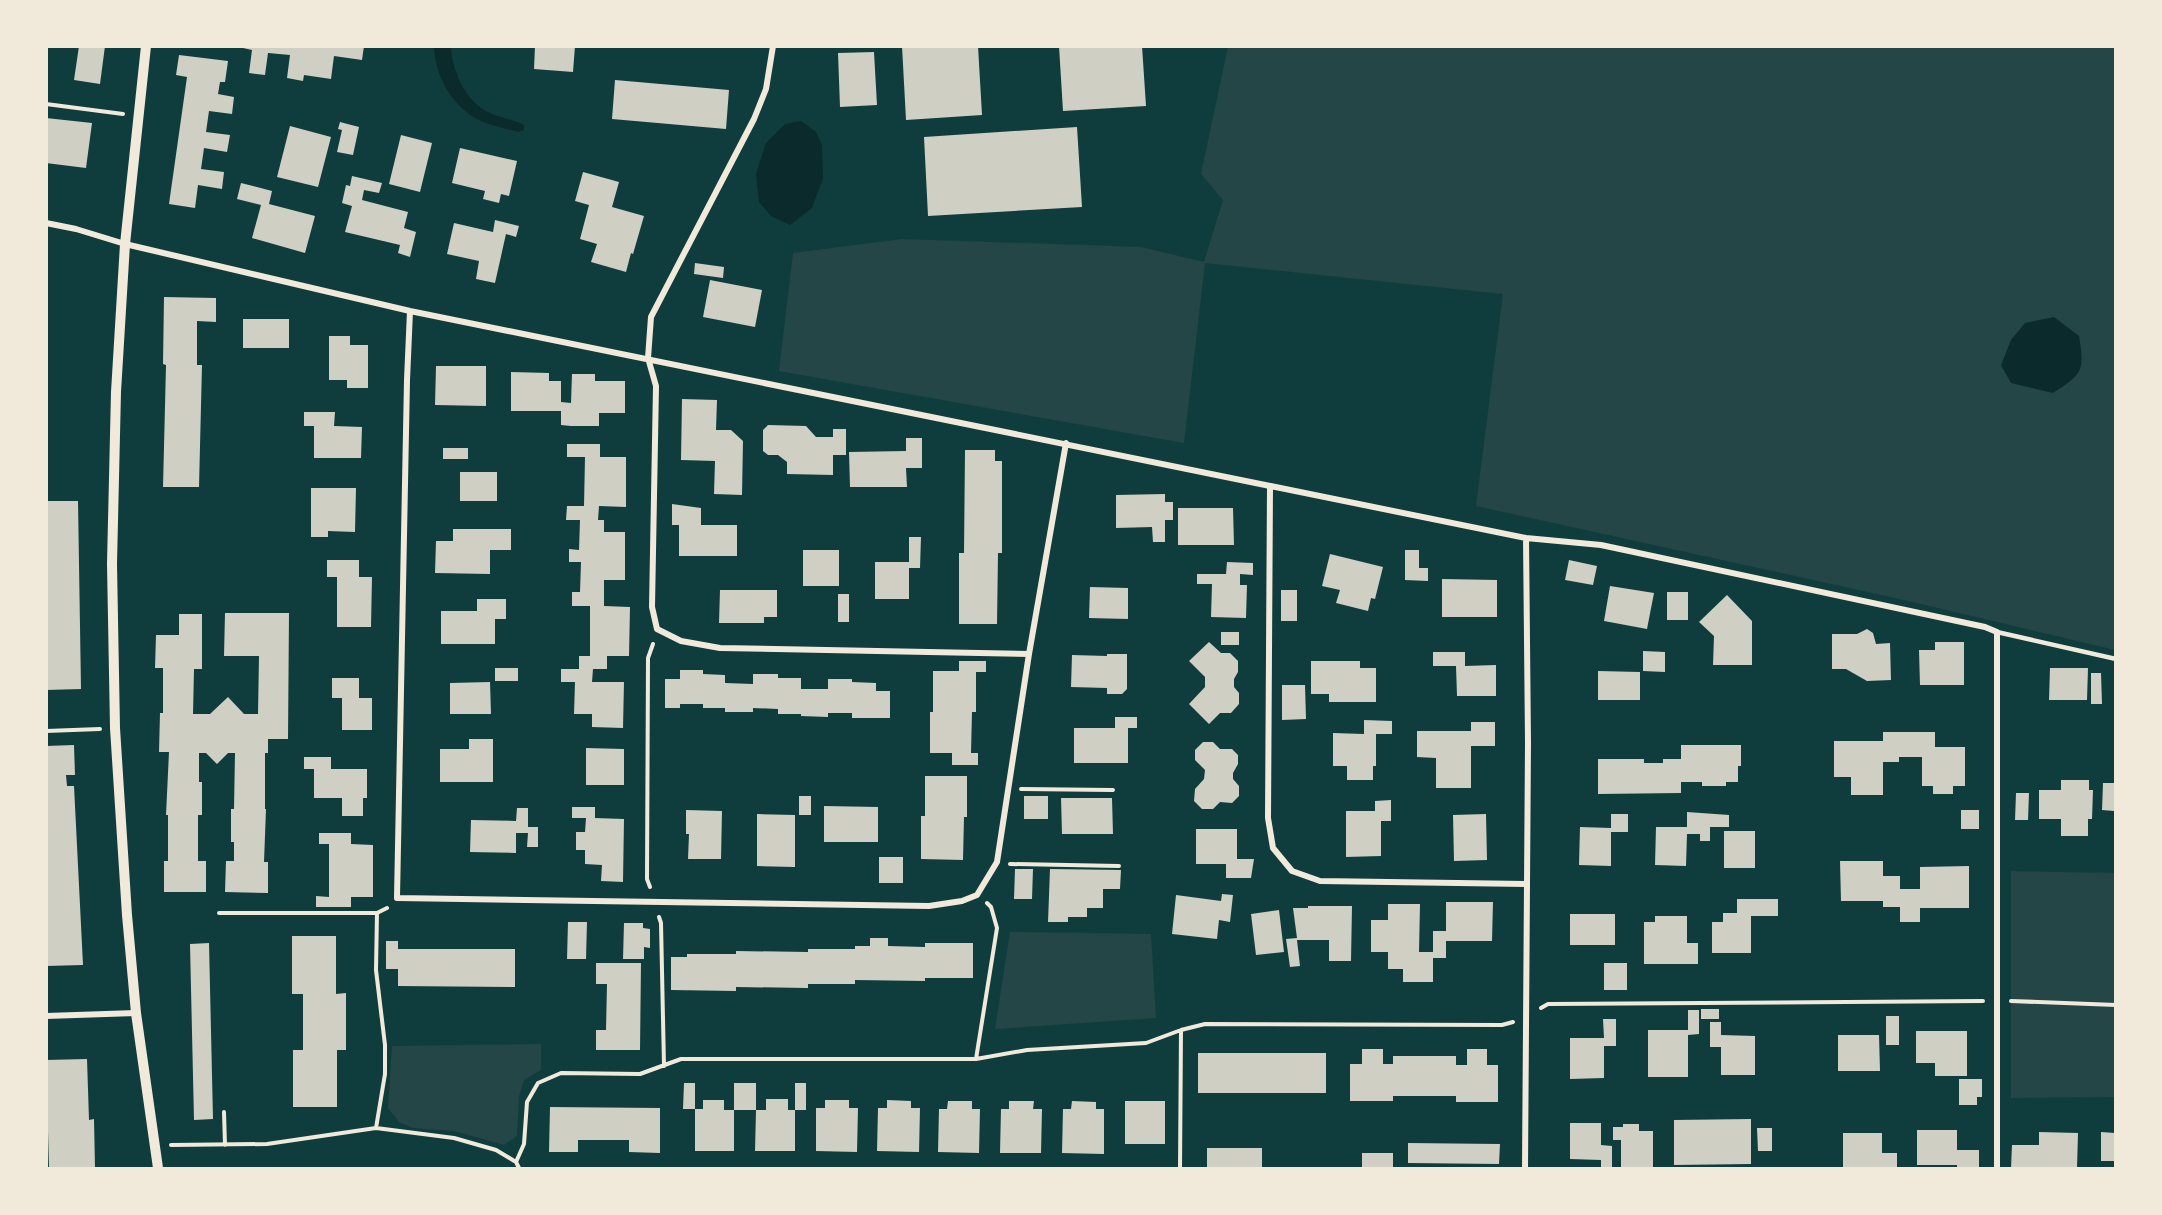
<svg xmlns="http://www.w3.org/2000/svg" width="2162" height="1215" viewBox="0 0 2162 1215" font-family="Ubuntu,sans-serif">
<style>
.green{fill:#244646}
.water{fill:#0a2a2b}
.building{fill:#cfcfc3}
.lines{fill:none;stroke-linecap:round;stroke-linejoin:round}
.path{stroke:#f1e9da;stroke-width:4}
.service{stroke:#f1e9da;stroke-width:4.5}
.minor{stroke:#f1e9da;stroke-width:6}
.tertiary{stroke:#f1e9da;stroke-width:10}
</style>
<rect width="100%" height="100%" fill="#0f3d3e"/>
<path class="green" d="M1228,47H2115V650L1904,600L1476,506L1503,294L1205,263L1184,443L779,371L793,253L902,239L1141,247L1204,262L1223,200L1201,174Z
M2011,871L2115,873V1097L2011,1098Z
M1010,932L1151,934L1156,1018L995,1029Z
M541,1044V1070L524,1080L519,1096L517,1136L504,1145L454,1131L413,1128L399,1122L388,1108L392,1046Z"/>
<path class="water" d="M434,47H451C452,69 464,98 484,110C497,118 511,118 524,125V130L518,132C508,129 497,127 486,123C456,112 435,79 434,47Z
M801,121L816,132L822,145L823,178L812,208L790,225L771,216L759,202L756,174L766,143L785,124Z
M2054,317L2079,336C2085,372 2082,374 2053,393L2011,383L2001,365L2011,340L2025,323Z"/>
<path class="building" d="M79,46H105L100,84L74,80Z
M234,46H364L362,60L334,56L331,79L304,75L303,81L287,78L290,55L268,53L265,75L249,73L252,50Z
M535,46H575L573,72L534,69Z
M902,46H978L982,115L906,120Z
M1059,46H1142L1146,106L1063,111Z
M874,52L877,105L840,107L838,53Z
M179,55L228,61L225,82H220L218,94L234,97L232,114L209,111L206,132L230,135L227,152L204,148L201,169L224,172L222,189L198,185L195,208L169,204L187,77L176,75Z
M615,80L729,90L726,129L612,119Z
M46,118L92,123L86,168L46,163Z
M340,122L359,127L353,155L337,152L342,130L338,129Z
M290,126L331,137L318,187L277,177Z
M1077,127L1082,207L928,216L924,137Z
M401,135L432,143L420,192L389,184Z
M460,148L517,161L509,196L501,194L499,203L483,199L485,191L452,183Z
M583,172L619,182L612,207L644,216L633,254L631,253L626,272L591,262L597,244L580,239L589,205L575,201Z
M352,176L382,183L379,193L364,190L362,200L408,212L404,228L416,232L410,257L398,253L400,245L345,232L352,206L342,203L346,185L350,186Z
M241,183L272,191L269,204L315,216L305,253L252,238L261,205L237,199Z
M495,220L519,226L516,237L506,234L495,283L476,279L479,261L447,254L454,223L493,232Z
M695,263L724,267L723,278L694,274Z
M710,280L762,290L755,327L703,317Z
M164,297L216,298V322L197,321V365H202L199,487H163L166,365L163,364Z
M243,319H289V348H243Z
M329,336H350V345H368V388H347V380H329Z
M436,366H486V406L435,405Z
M511,372L549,373V381H561V402L571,403L572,374H595V381H625V413H599V426H571L561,425V411H511Z
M682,399L717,400L716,430H731L743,441L742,495L714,494L715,461L681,460Z
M304,412H335L334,426L362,427L361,458H314V426H304Z
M768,425L806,426L816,437H833V429H846V455H833V475L787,474V462L778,455H768L763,451V430Z
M906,438H922V468H906L907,487H850L849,452L906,451Z
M567,444H600V457H626V507L599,506L598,520H604V532H625V580H604V606L630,607L629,656H607V669H593L592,682H624L623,728L592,727V714H574L575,682H561V669H579V656H590V606H572V592H580L581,562H569V549L579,550L580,520H566L567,506H584L585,457H567Z
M443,448H468V459H443Z
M965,450H995V461H1002V553H998L997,624H959V553H964Z
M460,472H497V501H460Z
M311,488H356L355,532L328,531V537H311Z
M1165,494V502H1173V520H1165V542H1153L1152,527L1116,528V495Z
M46,501H78L81,689L46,690Z
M672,504L701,508V525H737V556H679V525H672Z
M1178,508H1233L1234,545H1178Z
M453,529H511V550H490V574L435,573L436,541H453Z
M909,537H921L920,568H909V599H875V562H909Z
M803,550H839V586H803Z
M1405,550H1419V568H1428V581L1405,580Z
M1330,554L1383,567L1375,599L1371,598L1368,611L1336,603L1340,590L1322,586Z
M327,560H359V577H372L371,627H337V577H327Z
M1569,560L1597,566L1593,585L1565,580Z
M1227,562L1253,563V575L1240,574V585H1247L1246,618L1211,617L1212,584H1197V574H1226Z
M1442,579L1497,580V617H1442Z
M1610,586L1654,593L1647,629L1604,621Z
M1090,587L1128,588V619L1089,618Z
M720,590H777V617H764V623H719Z
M1281,590H1297V621H1281Z
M1667,592H1688V620H1667Z
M838,594H849V622H838Z
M1727,595L1752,621V665H1713L1714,636L1699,622Z
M477,599H506V619H495V644H441V611H477Z
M225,613H289L288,739H268V753H265V809H266L264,862H268V893L225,892L226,861H234V842H231V809H234L235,753H228L217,764L206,753H199V782H202V815H198V861H206V892H164V861H168V815H166L169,752H159L160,713H163V668H155L156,635H179V614H202V669H194L193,714H210L228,697L244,714H258L259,656H224Z
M1867,629L1873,633L1876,644L1890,643L1891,680L1867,681L1846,669H1832V634H1857Z
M1221,632H1239V645H1221Z
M1209,642L1221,653H1230L1238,661V672L1234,679V687L1239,693V704L1231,713H1220L1209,724L1189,704L1205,687V677L1189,661Z
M1935,642H1964V685H1920L1919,650H1935Z
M1643,651L1665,652V672L1643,671Z
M1433,652H1465V666L1496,665V696H1457L1456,666H1433Z
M1107,654H1127V689L1122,694H1107V688L1071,687L1072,655L1107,656Z
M959,661H986V672H976V712H972L971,753H978V765H952V753H930V712H933V671H959Z
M1311,661H1360V668H1376V702H1329V694H1311Z
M495,668H518V681H495Z
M2050,668H2088L2087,700H2049Z
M680,670H703V674L725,675V683L753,684V674H778V678H801V689H828V679H852V682L876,683V691H890V718H852V713H828V717L801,716V714H778V709L753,708V712H725V708H703V704H680V708H665V679H680Z
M1598,671L1640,672V700H1598Z
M2091,673H2101L2102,704H2091Z
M332,678H359V698H372V730H342V698H332Z
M490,682L491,714H450V683Z
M1282,685H1305L1306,719L1282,720Z
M1115,717H1137V728H1128V763H1074V728H1115Z
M1364,720L1392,721V734H1376V766H1373V780H1347V766H1333V733L1364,734Z
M1471,722H1495V746H1471V788H1436V758L1417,757V731H1471Z
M1883,732H1935V747H1965V786H1953V794H1933V786H1922V757H1899V762H1883V795H1851V777H1834V741H1883Z
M469,739H493V782H440V749H469Z
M1203,742H1213L1220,749H1232L1238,755V764L1233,773V779L1239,786V796L1232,803L1220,802L1213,809H1202L1194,801L1195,789L1204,779L1205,770L1195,760V750Z
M74,745L75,775H66L67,786H74L83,965L46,966V746Z
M1681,745H1741V766H1738V782H1726V786H1702V782H1681V793L1598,794V759H1644V763H1663V759H1681Z
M586,748L624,749V785H586Z
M304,757H331V769H367V798H363V816H342V798H314V769H304Z
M925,776H967V817H964L963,860L921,859V816H925Z
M2061,780H2089V790H2093L2092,819H2088V836H2061V819H2039V790H2061Z
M2103,783H2114V811L2102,810Z
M2016,793H2029L2028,820H2015Z
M799,796H811V815H799Z
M1024,796H1048V819H1024Z
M1061,798H1112L1113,834H1062Z
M1391,800V821H1381V856L1346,857V811H1375V801Z
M824,806L878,807V842H824Z
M572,807H595V818L624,819L623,882L601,881L602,865L585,864V850H576V832H585L586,818H572Z
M517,808H528V827H538V847H527L528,833H516V853L470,852L471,820L516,821Z
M686,810L722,811L721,859H688L689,834H686Z
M1961,810H1979V829H1961Z
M1687,812L1729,815V827H1710V841H1700V834H1687L1686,866L1655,865L1656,827H1687Z
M757,814L795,815V867L757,866Z
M1486,814L1487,860L1454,861L1453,815Z
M1611,814H1628V832H1611V866L1579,865L1580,827L1611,828Z
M1196,829H1237V859H1254L1251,878H1226V864H1196Z
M1724,831H1755V868H1724Z
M319,833H351V844L373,845V897H351V907H316V896L329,897V844H319Z
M879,857H903V883H879Z
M1840,861H1883V876H1900V889H1920V867L1969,866V908H1920V922H1900V907H1883V901H1841Z
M1015,869H1033L1032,899H1014Z
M1050,869L1121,870L1120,889H1103V908H1087V917H1068V922H1048Z
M1222,894L1233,895L1230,922L1219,920L1217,939L1172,934L1176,895L1221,901Z
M1737,899H1778V916H1751V953H1712V922H1723V913H1737Z
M1446,902H1493L1492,941H1446V958H1433V982H1403V969H1388V952H1371V920H1388V904H1420L1419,952H1433V931H1446Z
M1308,906H1352L1351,961H1329V940H1297L1300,966L1290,967L1286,939L1297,938L1293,908H1308Z
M1279,910L1284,952L1256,955L1251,914Z
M1570,914H1615V945H1570Z
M1655,916H1687V943H1698V964H1644V922H1655Z
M568,922H587L586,959H567Z
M624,923H643V928L650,929V948L644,947V959H623Z
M292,936H336V994L346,993V1050H337V1107H293V1050H303V994H292Z
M870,938H888V946L925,947V943H973V978H925V981L855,980V984H808V988L736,987V991L671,990V957H687V954H736V951L808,952V949H855V946H870Z
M386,941H398V949H515V987L398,986V969H386Z
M209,943L213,1119L194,1120L190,944Z
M596,963H641L640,1050H596V1030H606L607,984H596Z
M1604,963H1627V990H1604Z
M1701,1009H1719V1019H1701Z
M1688,1010H1699V1034L1688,1035V1077H1648V1030H1688Z
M1886,1016H1899V1045H1886Z
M1603,1019H1616V1046H1604V1078L1570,1079V1038H1604Z
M1710,1022H1721V1035L1755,1036V1075H1721V1047H1710Z
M1916,1031H1967V1076H1935V1063H1916Z
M1838,1035H1879L1880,1071H1838Z
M1362,1049H1383V1064H1393V1056H1456V1065H1467V1049H1487V1065H1498V1102H1456V1096H1393V1101H1350V1064H1362Z
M1198,1053H1326V1093H1198Z
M87,1059L89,1120L94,1119L95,1168H49L46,1060Z
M1959,1079H1982V1097H1977V1105H1959Z
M684,1083H695V1109H703V1100H724V1110H734V1151H695V1109H683Z
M734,1083H756V1110H766V1099H788V1110H795V1151H755L756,1110H734Z
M795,1083H806V1110H795Z
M825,1100H849V1108H858L857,1152L816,1151V1108H825Z
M887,1100L911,1101V1108H920L919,1152L877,1151L878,1108H887Z
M948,1101H972V1109H980L979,1153L938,1152L939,1109H947Z
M1009,1101H1034L1033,1109H1042L1041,1153H1000L1001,1109H1009Z
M1072,1101L1096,1102V1109H1104V1154L1062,1153L1063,1109H1071Z
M1125,1101H1165V1144H1125Z
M550,1107L660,1108V1153L629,1152V1140H578V1152H549Z
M1751,1119V1164L1674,1165V1120Z
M1570,1123H1601V1145L1612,1146V1168H1601V1160L1570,1159Z
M1623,1124H1639V1131H1653V1168H1621V1140H1613V1127H1623Z
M1757,1128H1772V1151H1758Z
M1917,1130H1957V1150H1979V1168H1957V1165H1917Z
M2039,1132L2078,1133L2077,1168H2011L2012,1145H2039Z
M2101,1132L2115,1133V1161H2101Z
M1843,1133H1882V1153H1897V1168H1843Z
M1408,1143L1500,1144L1499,1164L1408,1163Z
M1207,1148H1262V1168H1207Z
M1362,1153H1393V1168H1362Z"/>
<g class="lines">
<path class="path" d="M46,104L123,114
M46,731L100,729
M1021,789L1113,790
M1010,864L1119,866
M650,887L647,879L648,658L653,644
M219,913H377L387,908
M659,917L661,923L664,1066
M2011,1001L2116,1005
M1541,1008L1548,1004L1983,1001
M976,1059L997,928L991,907L987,903
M224,1112L225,1145
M376,1128L385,1074V1045L376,970L377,913
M171,1145L267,1144L376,1128L454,1138L496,1150L516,1162L519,1168
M516,1162L524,1144L527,1102L538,1083L561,1073L640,1074L681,1059H976L1027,1050L1146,1043L1181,1030L1205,1024L1502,1025L1513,1022
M1180,1168L1181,1030"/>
<path class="service" d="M1997,632L2116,659"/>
<path class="minor" d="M773,46L766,89L754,119L651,317L648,358L656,386L652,607L657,629L681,641L720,648L1029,654
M46,223L76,229L125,244L410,311L1526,538L1601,545L1985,627L1997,632V1168
M410,311L407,380L397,898L929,906L962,901L977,895L997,862L1029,654L1066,443
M1270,486L1268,818L1273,848L1292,871L1320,881L1527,884
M46,1016L136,1013
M1525,1168L1528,743L1526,538"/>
<path class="tertiary" d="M146,46L125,244L116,392L112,564L115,728L127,915L136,1013L158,1168"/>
</g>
<rect width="2162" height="1215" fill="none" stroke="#f1e9da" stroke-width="96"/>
</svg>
